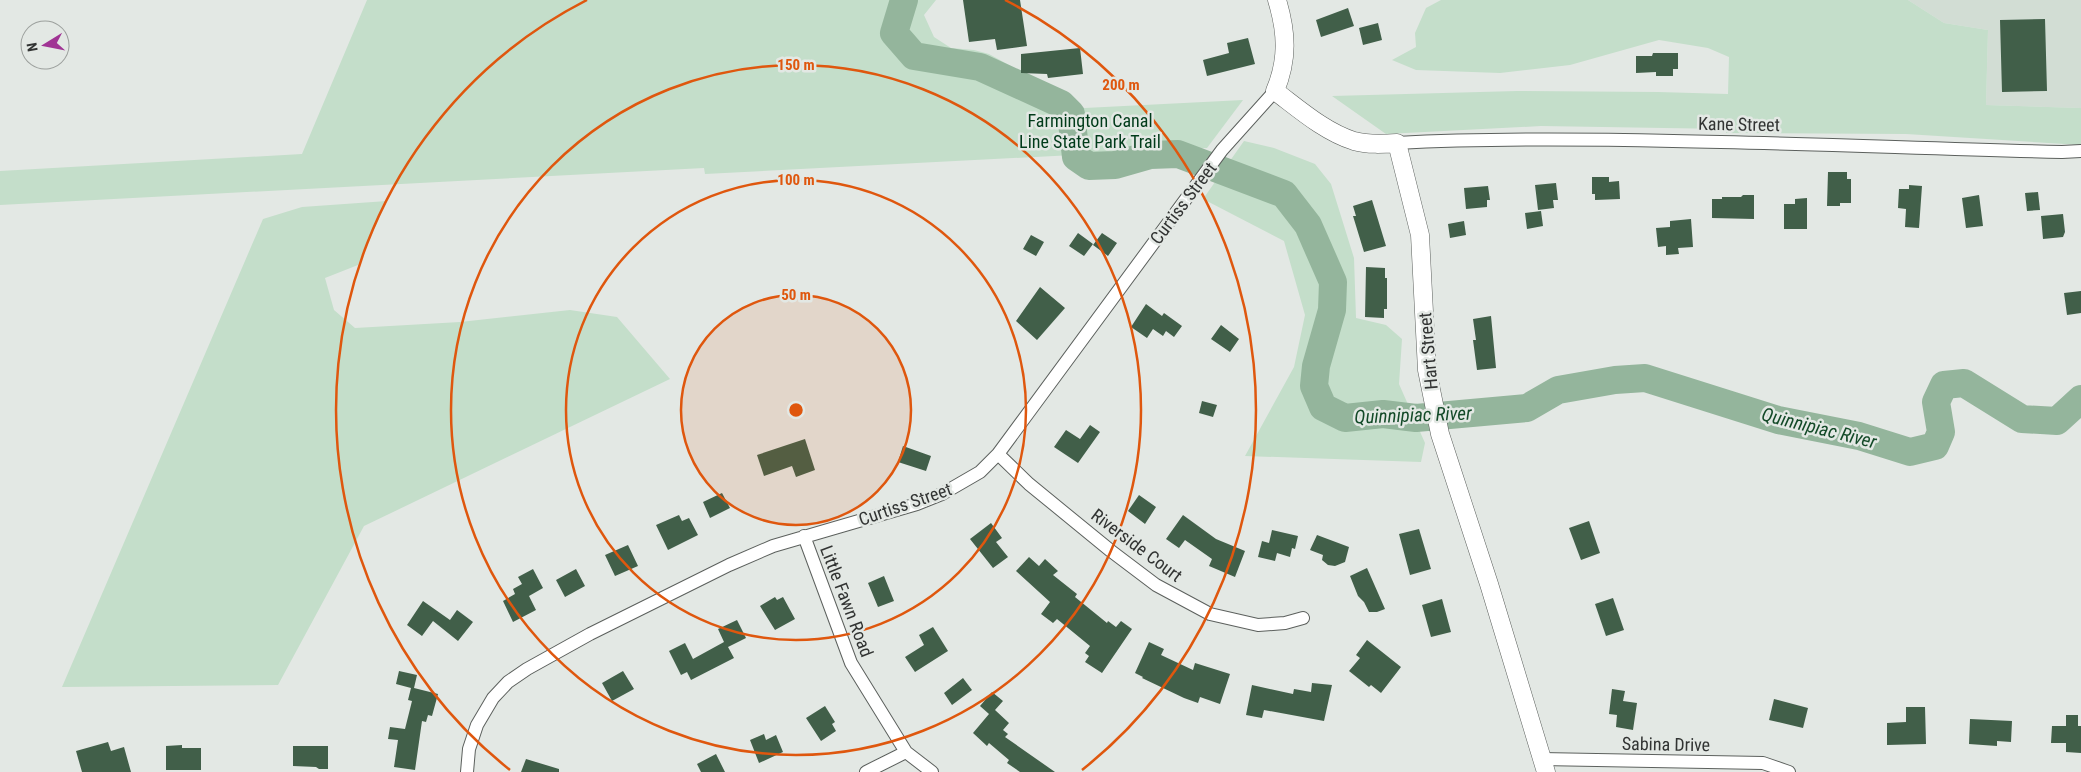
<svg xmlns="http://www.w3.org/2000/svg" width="2081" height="772" viewBox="0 0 2081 772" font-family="'Roboto Condensed',sans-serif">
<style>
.built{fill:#d2ddd4}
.green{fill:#c4deca}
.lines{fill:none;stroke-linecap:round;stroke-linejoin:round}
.river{stroke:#94b59c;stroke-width:28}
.building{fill:#415f49}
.street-casing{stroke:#5c605d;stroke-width:14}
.secondary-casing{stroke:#5c605d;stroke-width:19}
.street{stroke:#fff;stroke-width:12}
.secondary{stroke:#fff;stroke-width:18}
.ring{fill:none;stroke:#df570e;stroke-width:2.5}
.labels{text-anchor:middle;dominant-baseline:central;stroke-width:5;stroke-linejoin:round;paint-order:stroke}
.park-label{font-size:18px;fill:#003b1a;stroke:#e3e8e4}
.street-label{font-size:18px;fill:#323433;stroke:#e3e8e4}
.water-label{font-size:19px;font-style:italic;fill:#134a28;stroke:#e3e8e4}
.centre{fill:#df570e;stroke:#e3e8e4;stroke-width:2.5}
.ring-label{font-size:15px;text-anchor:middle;font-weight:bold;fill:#df570e;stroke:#e3e8e4;stroke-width:5;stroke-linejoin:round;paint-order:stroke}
</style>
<rect width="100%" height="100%" fill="#e3e8e4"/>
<path class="built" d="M1908,0H2081V108L1986,105L1988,30L1944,23Z"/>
<path class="green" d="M367,0H936L924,15L934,37L951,48L974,50L989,54L1040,82L1045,110L1243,100L1207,148L705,174L704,168L0,205V171L302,154Z
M1441,0H1908L1944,23L1988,30L1986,105L2081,108V145L1906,134L1726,133V129L1541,126L1386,134L1332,96L1517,91L1658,92L1728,94L1729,57L1708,48L1659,40L1570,65L1500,73L1416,70L1392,60L1416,47L1415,33L1426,8Z
M1244,141L1274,148L1315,164L1331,184L1354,258L1356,318L1386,325L1402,339L1399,384L1425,443L1421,462L1245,456L1294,367L1305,315L1284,241L1203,199Z
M387,201L358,265L325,278L334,310L355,328L460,322L570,310L617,317L670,379L364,526L278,685L62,687L263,219L302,207Z"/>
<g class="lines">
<path class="river" d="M904,0L894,33L914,56L980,67L1061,104L1071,114L1076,157L1089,166L1115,165L1150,155L1178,154L1284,194L1308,225L1333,282L1332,310L1316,366L1314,386L1323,407L1345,418L1383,414L1416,418L1527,408L1558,390L1615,380L1645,378L1778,420L1859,436L1910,452L1935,446L1941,432L1936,402L1944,385L1964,383L2022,419L2057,421L2081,399"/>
</g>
<path class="building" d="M963,0H1020L1027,46L997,50L995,39L969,42Z
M1348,8L1354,26L1321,37L1316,20Z
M2045,19L2047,91L2002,92L2000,20Z
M1378,23L1382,40L1363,45L1359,28Z
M1248,38L1255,64L1207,76L1203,60L1229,53L1227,43Z
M1080,48L1083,74L1048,78L1047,74L1021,73V54Z
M1653,53H1678V69H1673V76H1656V72L1636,73V56H1652Z
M1828,172H1847V179H1851V203H1840V206H1827Z
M1592,177H1609V182L1619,181L1620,199L1595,200V194H1592Z
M1556,183L1558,200H1553L1554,208L1538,210L1535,185Z
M1909,185L1922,186L1919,228L1905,227L1906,209L1898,208L1899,189H1909Z
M1488,186L1490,200H1487V207L1466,209L1464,188Z
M2038,192L2040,210L2027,211L2025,193Z
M1743,195H1754V219L1712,218V199H1722V197H1741Z
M1979,195L1983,226L1966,228L1962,198Z
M1807,198V229H1784V204H1795V199Z
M1372,200L1386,246L1364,252L1353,216H1356L1353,206Z
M1541,211L1543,226L1527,229L1525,213Z
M2063,214L2065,232L2063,237L2043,239L2041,216Z
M1691,219L1693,247L1678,248L1679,254L1666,255V246L1658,247L1656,228L1670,227V221Z
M1464,221L1466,235L1450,238L1448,224Z
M1078,233L1093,244L1084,256L1069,246Z
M1102,233L1117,243L1108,256L1093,245Z
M1031,235L1044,242L1036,256L1023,249Z
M1366,267L1385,268V278H1387V309H1384V318L1365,317Z
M1040,287L1065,308L1037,340L1016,321Z
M2081,291V313L2067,315L2064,293Z
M1146,304L1162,316L1164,313L1182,326L1174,337L1166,331L1163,336L1153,329L1147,338L1131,327Z
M1491,316L1496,368L1477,370L1473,340H1476L1473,319Z
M1221,325L1239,339L1230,352L1211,339Z
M1202,401L1217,405L1213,417L1199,413Z
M1090,425L1100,432L1078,463L1054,447L1066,430L1080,439Z
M805,439L815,470L796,477L792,466L764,476L757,455Z
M903,446L931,456L926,471L898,462Z
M722,493L730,508L710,518L703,502Z
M1139,495L1156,507L1145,524L1128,511Z
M679,515L682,521L689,518L698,535L668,550L656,525Z
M1183,515L1216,539L1245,551L1235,577L1209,566L1212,559L1185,540L1179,548L1166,539Z
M1589,521L1600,553L1581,560L1569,528Z
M991,523L1002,538L996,542L1008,557L993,568L970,539Z
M1419,529L1431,569L1410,575L1399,534Z
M1272,530L1298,536L1295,549L1292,548L1290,557L1277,553L1275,561L1258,557L1262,541L1269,543Z
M1317,535L1349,547L1345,562L1335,566L1328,565L1322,560L1323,555L1310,550Z
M628,545L638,566L615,576L605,555Z
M1029,557L1039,566L1045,559L1058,571L1053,575L1077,594L1075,597L1107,623L1108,621L1116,627L1121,621L1132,629L1102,673L1085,662L1089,656L1085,653L1090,646L1057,619L1053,623L1041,614L1050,602L1016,571Z
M1367,568L1385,609L1377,612H1369L1364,602L1358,596L1350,576Z
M533,569L543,588L529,596L536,610L513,622L503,601L515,594L513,589L522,584L518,577Z
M576,569L585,586L565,597L556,580Z
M884,576L894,601L878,607L868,583Z
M775,597L777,600L783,597L795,619L775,630L760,606Z
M1613,598L1624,630L1606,636L1595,604Z
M1442,599L1451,632L1431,637L1422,605Z
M423,601L450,620L457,610L473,622L458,641L433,621L422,636L407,625Z
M737,620L746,638L728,647L734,658L691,680L687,672L681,675L669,651L685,643L693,659L724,642L718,629Z
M933,627L948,651L915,672L905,657L924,645L919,635Z
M1367,640L1401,667L1381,693L1371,685L1369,687L1349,671L1360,658L1356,655Z
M1149,642L1164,649L1161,655L1193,670L1195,663L1230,674L1220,704L1200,697L1198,703L1184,698L1142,678L1143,677L1135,673Z
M399,671L417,675L414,688L438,694L432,716L428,715L426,722L422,721L415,770L394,767L398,740L388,739L390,727L405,729L412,701L408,700L411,688L396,684Z
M623,671L634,689L612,701L602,683Z
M963,678L972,690L952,705L944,693Z
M1312,683L1332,685L1324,721L1264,710L1262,718L1246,715L1252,685L1293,694L1294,689L1311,692Z
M1612,689L1625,691L1623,701L1637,703L1633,730L1616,727L1617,715L1609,714Z
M992,692L1003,701L995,710L1009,723L1003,730L1008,734L1005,737L1055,772H1020L1007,763L1009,760L989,743L987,746L973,733L989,714L980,706Z
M1774,699L1808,708L1803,728L1769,720Z
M825,706L835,722L832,724L836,731L821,741L806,718Z
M1906,707H1925L1926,744L1887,745V723L1906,722Z
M2066,715H2078V726H2081V753L2066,752V743H2051L2052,726H2066Z
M1970,719L2012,721L2011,742L1997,741V746L1969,744Z
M764,734L766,740L776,735L783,752L759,763L750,740Z
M108,742L111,751L124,747L131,772H82L76,751Z
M182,745V748H201V770H166V746Z
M293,746H328V769H319L316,767L293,766Z
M716,754L725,772H701L697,764Z
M526,759L559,769V772H521Z"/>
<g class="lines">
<g class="street-casing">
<path id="street" d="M1397,143C1489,138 1581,139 1673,141C1803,143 1932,149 2062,152L2081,151
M998,454L1029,484L1111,551L1156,585L1210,614L1258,625L1285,623L1303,618
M804,536L851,663L906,752L932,772
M1541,759L1763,763L1789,772
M467,772L469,749L477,725L493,698L508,682L527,669L590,634L729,565L773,546L917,504L942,494L980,472L998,454L1222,150L1275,91
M866,772L906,752"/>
</g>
<g class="secondary-casing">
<path id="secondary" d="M1277,0C1287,33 1288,60 1275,91C1299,109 1325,132 1354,141C1368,145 1383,144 1397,143L1420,235L1427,370L1440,434L1489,584L1546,772"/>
</g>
<use href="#street" class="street"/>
<use href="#secondary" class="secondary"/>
</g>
<circle cx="796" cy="410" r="115" fill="#df570e" fill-opacity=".12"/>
<g class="ring">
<circle cx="796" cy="410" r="115"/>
<circle cx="796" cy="410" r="230"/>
<circle cx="796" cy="410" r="345"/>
<path d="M510 770A460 460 0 0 1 587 0M1005 0A460 460 0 0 1 1082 770"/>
</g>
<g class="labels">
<g class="park-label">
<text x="1090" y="120">Farmington Canal<tspan x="1090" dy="21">Line State Park Trail</tspan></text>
</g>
<g class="street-label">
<text transform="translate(1739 124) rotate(1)">Kane Street</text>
<text transform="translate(1183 203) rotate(-53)">Curtiss Street</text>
<text transform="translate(1428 351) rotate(-95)">Hart Street</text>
<text transform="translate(905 504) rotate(-19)">Curtiss Street</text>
<text transform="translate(1137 545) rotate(37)">Riverside Court</text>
<text transform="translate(847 601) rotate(69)">Little Fawn Road</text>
<text transform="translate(1666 744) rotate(1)">Sabina Drive</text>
</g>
<g class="water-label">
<text transform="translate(1413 415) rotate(-2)">Quinnipiac River</text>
<text transform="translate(1819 428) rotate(14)">Quinnipiac River</text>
</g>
</g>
<circle cx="796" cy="410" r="8" class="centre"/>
<g class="ring-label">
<text x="796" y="70">150 m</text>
<text x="1121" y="90">200 m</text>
<text x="796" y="185">100 m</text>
<text x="796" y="300">50 m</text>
</g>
<g transform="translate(45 45) rotate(260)"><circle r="24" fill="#e3e8e4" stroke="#9ca09d"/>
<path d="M0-4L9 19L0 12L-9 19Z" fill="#a03494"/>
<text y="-8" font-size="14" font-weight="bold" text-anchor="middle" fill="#323433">N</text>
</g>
</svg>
